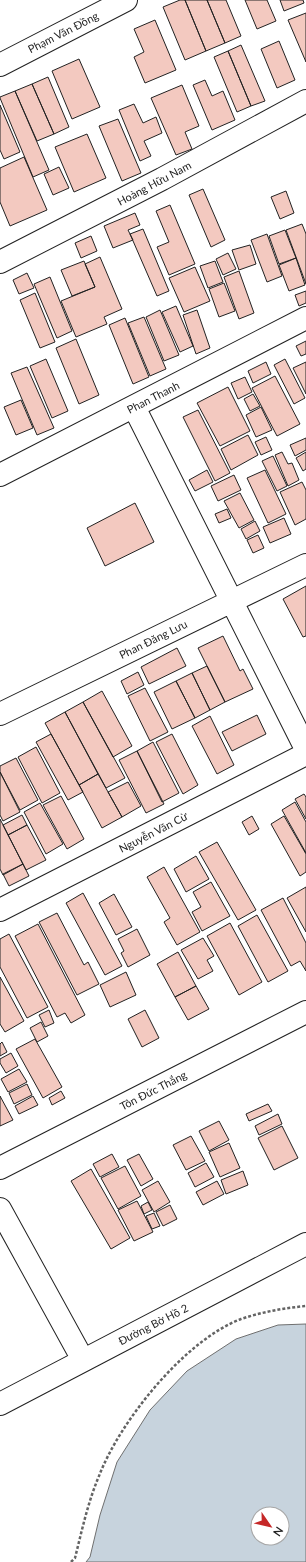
<svg xmlns="http://www.w3.org/2000/svg" width="306" height="1562" viewBox="0 0 306 1562" font-family="Lato,sans-serif">
<style>
.water{fill:#c7d3dd;stroke:#6f6f6f;fill-rule:evenodd}
.building{fill:#f3c9c0;stroke:#222}
.lines{fill:none;stroke-linecap:round;stroke-linejoin:round}
.minor-casing{stroke:#222;stroke-width:24}
.path{stroke:#646464;stroke-width:2.5;stroke-dasharray:3 2;stroke-linecap:butt}
.minor{stroke:#fff;stroke-width:22}
.labels{text-anchor:middle;dominant-baseline:central;stroke-width:3;stroke-linejoin:round;paint-order:stroke}
.street-label{font-size:11px;fill:#222;stroke:#fff}
</style>
<rect width="100%" height="100%" fill="#fff"/>
<path class="water" d="M306,1324V1562H86L90,1557L100,1515L117,1462L150,1410L187,1371L236,1339L278,1325ZM258,1514H282V1538H258Z"/>
<path class="building" d="M180,0H185L206,51L185,60L163,7Z
M185,0H207L225,43L206,51Z
M207,0H226L241,36L225,43Z
M245,0H267L276,21L257,29Z
M280,0H303L304,3L284,11Z
M306,13V62L288,20Z
M155,20L176,70L145,83L134,57L144,52L134,29Z
M279,41L295,80L277,88L261,49Z
M241,45L265,101L251,106L228,51Z
M228,51L251,106L237,112L214,57Z
M79,59L100,107L72,119L52,71Z
M48,77L69,127L54,134L32,84Z
M205,80L212,96L223,91L235,120L212,130L193,85Z
M32,84L54,134L37,141L15,91Z
M182,85L199,126L185,132L192,149L176,155L151,98Z
M15,91L49,170L33,177L0,98V97Z
M134,104L143,123L156,117L162,133L144,141L151,156L140,161L119,110Z
M0,105L20,152L4,159L0,150Z
M118,119L141,173L122,181L99,126Z
M87,134L106,178L74,192L55,147Z
M24,157L47,210L10,226L0,202V168Z
M59,167L69,188L53,195L44,174Z
M203,189L225,240L211,247L189,195Z
M286,191L294,213L280,219L271,197Z
M170,205L195,264L169,275L157,247L169,242L156,211Z
M135,213L140,225L128,230L133,240L113,248L104,226Z
M302,224L306,234V284L286,230Z
M143,229L169,291L157,296L130,234Z
M285,230L296,258L279,264L269,236Z
M267,234L282,276L267,282L251,240Z
M91,236L97,251L81,258L75,243Z
M250,245L256,264L239,270L232,250Z
M228,253L236,269L223,275L216,259Z
M100,257L122,309L104,317L107,324L76,337L61,301L95,287L85,264Z
M296,258L305,285L289,291L279,265Z
M84,261L95,287L72,296L61,270Z
M215,261L223,282L208,288L200,266Z
M195,267L210,301L184,312L169,278Z
M239,271L254,313L239,319L224,277Z
M27,273L34,288L19,294L13,280Z
M50,277L72,331L57,338L34,284Z
M224,283L235,311L219,317L209,289Z
M306,291V303L299,306L295,295Z
M35,293L55,342L40,348L20,300Z
M176,306L193,346L180,352L162,312Z
M160,310L179,355L164,361L146,317Z
M197,310L210,348L196,354L183,315Z
M144,317L166,369L150,376L128,323Z
M125,318L149,377L133,384L109,325Z
M76,339L99,395L79,404L56,348Z
M306,341V354L301,356L296,346Z
M46,359L68,411L52,418L30,366Z
M285,359L305,398L294,404L274,365Z
M266,362L271,374L253,383L248,371Z
M306,362V394L293,368Z
M27,367L54,428L37,435L11,373Z
M275,376L300,424L277,436L252,388Z
M245,377L252,392L238,399L231,383Z
M228,387L250,431L220,446L197,403Z
M253,394L260,406L250,411L244,399Z
M21,400L33,428L16,435L4,407Z
M261,407L272,430L256,437L246,415Z
M198,410L230,473L215,481L183,417Z
M248,435L258,455L231,470L221,449Z
M266,437L272,450L261,455L255,442Z
M306,438V450L295,456L290,445Z
M282,452L288,464L292,463L299,480L288,486L275,455Z
M306,452V469L303,471L296,458Z
M273,456L287,486L277,491L262,461Z
M207,470L213,482L195,491L189,480Z
M265,470L286,514L268,523L247,478Z
M234,475L241,490L218,501L211,486Z
M302,482L306,490V519L295,525L280,492Z
M240,493L254,520L239,528L224,501Z
M135,503L154,542L105,566L87,528Z
M227,509L231,518L219,523L215,514Z
M284,518L291,534L270,543L263,527Z
M255,521L260,531L246,539L241,529Z
M258,535L264,548L253,553L247,540Z
M306,586V636L303,637L283,599Z
M223,636L240,671L243,669L253,689L225,702L198,648Z
M177,648L186,666L149,684L141,667Z
M207,666L225,702L210,710L192,673Z
M138,672L144,685L127,694L121,681Z
M192,673L210,710L195,718L176,681Z
M176,681L195,718L172,729L154,692Z
M145,688L168,732L150,741L128,696Z
M102,691L132,746L113,757L83,702Z
M83,702L125,778L106,788L65,712Z
M65,712L98,774L79,785L45,723Z
M257,715L266,734L232,751L222,732Z
M210,716L234,765L217,774L192,726Z
M51,734L83,792L68,800L36,742Z
M172,734L198,785L183,794L156,742Z
M153,742L179,793L162,802L137,751Z
M36,747L60,793L42,803L18,757Z
M137,751L164,804L146,813L119,760Z
M16,758L38,800L20,810L0,772V766Z
M0,772L20,812L3,821L0,815Z
M98,774L122,817L102,828L79,785Z
M128,782L141,806L122,817L108,792Z
M304,794L306,797V819L295,799Z
M61,796L84,839L67,849L43,805Z
M295,802L306,822V853L282,810Z
M40,803L63,844L46,854L24,812Z
M22,815L27,825L8,835L3,825Z
M252,816L259,829L249,835L242,822Z
M284,816L306,854V872L300,876L271,824Z
M0,819L23,864L3,875L0,869Z
M27,825L46,860L26,870L8,835Z
M217,842L256,910L238,920L199,852Z
M196,856L209,879L186,892L174,869Z
M23,864L29,876L9,886L3,874Z
M164,867L200,932L177,945L164,922L170,918L147,877Z
M211,882L230,916L202,931L192,912L201,907L193,892Z
M306,887V932L287,898Z
M83,893L122,966L105,975L66,903Z
M114,894L132,927L116,935L99,903Z
M283,898L306,943V971L300,961L291,966L261,910Z
M57,913L84,965L88,962L99,984L77,995L39,922Z
M257,915L288,971L268,982L238,926Z
M230,923L262,982L239,995L207,936Z
M38,924L85,1015L71,1023L65,1013L57,1017L15,936Z
M137,929L150,955L128,967L121,953L124,951L118,939Z
M9,934L48,1007L27,1018L0,967V939Z
M203,938L214,956L207,960L213,971L198,979L181,950Z
M178,952L196,986L175,997L157,964Z
M126,972L136,995L110,1007L100,985Z
M0,977L24,1021L5,1032L0,1024Z
M196,986L209,1009L188,1020L175,997Z
M49,1010L54,1023L45,1027L39,1015Z
M145,1010L159,1038L142,1047L128,1019Z
M41,1022L48,1036L37,1042L30,1028Z
M35,1039L62,1087L43,1098L16,1049Z
M2,1042L7,1052L0,1056V1044Z
M11,1053L18,1066L6,1073L0,1063V1059Z
M19,1069L27,1082L8,1092L1,1079Z
M27,1084L32,1095L14,1104L9,1093Z
M61,1091L65,1098L52,1105L49,1098Z
M0,1096L13,1120L0,1126Z
M33,1096L38,1105L19,1114L15,1106Z
M268,1104L272,1111L249,1121L246,1114Z
M278,1114L282,1124L259,1135L255,1126Z
M219,1121L229,1140L209,1151L199,1131Z
M282,1126L298,1158L274,1170L258,1138Z
M191,1136L205,1161L186,1170L173,1145Z
M229,1143L240,1168L220,1177L209,1152Z
M112,1154L119,1167L100,1177L93,1164Z
M139,1154L153,1179L141,1186L127,1160Z
M206,1163L214,1177L195,1187L188,1173Z
M125,1166L141,1196L118,1209L101,1178Z
M91,1169L130,1238L111,1249L71,1181Z
M243,1171L248,1185L226,1194L221,1180Z
M158,1181L170,1202L154,1212L142,1190Z
M217,1181L224,1194L203,1205L196,1192Z
M137,1201L153,1232L134,1241L118,1210Z
M148,1202L152,1210L144,1214L141,1206Z
M170,1205L177,1219L163,1226L156,1212Z
M154,1213L160,1226L152,1229L146,1216Z"/>
<g class="lines">
<g class="minor-casing">
<path id="minor" d="M0,65L126,0
M0,262L162,179L306,101
M134,407L306,749
M0,475L306,318
M0,714L306,565
M0,910L306,754
M0,1168L306,1012
M0,1209L83,1360
M0,1404L306,1244"/>
</g>
<path class="path" d="M71,1562L75,1558C82,1530 88,1502 99,1476C120,1421 185,1340 241,1319C262,1312 284,1308 306,1306"/>
<use href="#minor" class="minor"/>
</g>
<g class="labels">
<g class="street-label">
<text transform="translate(63 32) rotate(-27)">Phạm Văn Đồng</text>
<text transform="translate(154 183) rotate(-28)">Hoàng Hữu Nam</text>
<text transform="translate(153 397) rotate(-27)">Phan Thanh</text>
<text transform="translate(153 639) rotate(-26)">Phan Đăng Lưu</text>
<text transform="translate(153 832) rotate(-27)">Nguyễn Văn Cừ</text>
<text transform="translate(153 1090) rotate(-27)">Tôn Đức Thắng</text>
<text transform="translate(153 1324) rotate(-27)">Đường Bờ Hồ 2</text>
</g>
</g>
<g transform="translate(270 1526) rotate(124)"><circle r="19" fill="#ffffff" stroke="#a7a7a7"/>
<path d="M0-3L7 15L0 10L-7 15Z" fill="#c62828"/>
<text y="-6" font-size="11" font-weight="bold" text-anchor="middle" fill="#222222">N</text>
</g>
</svg>
